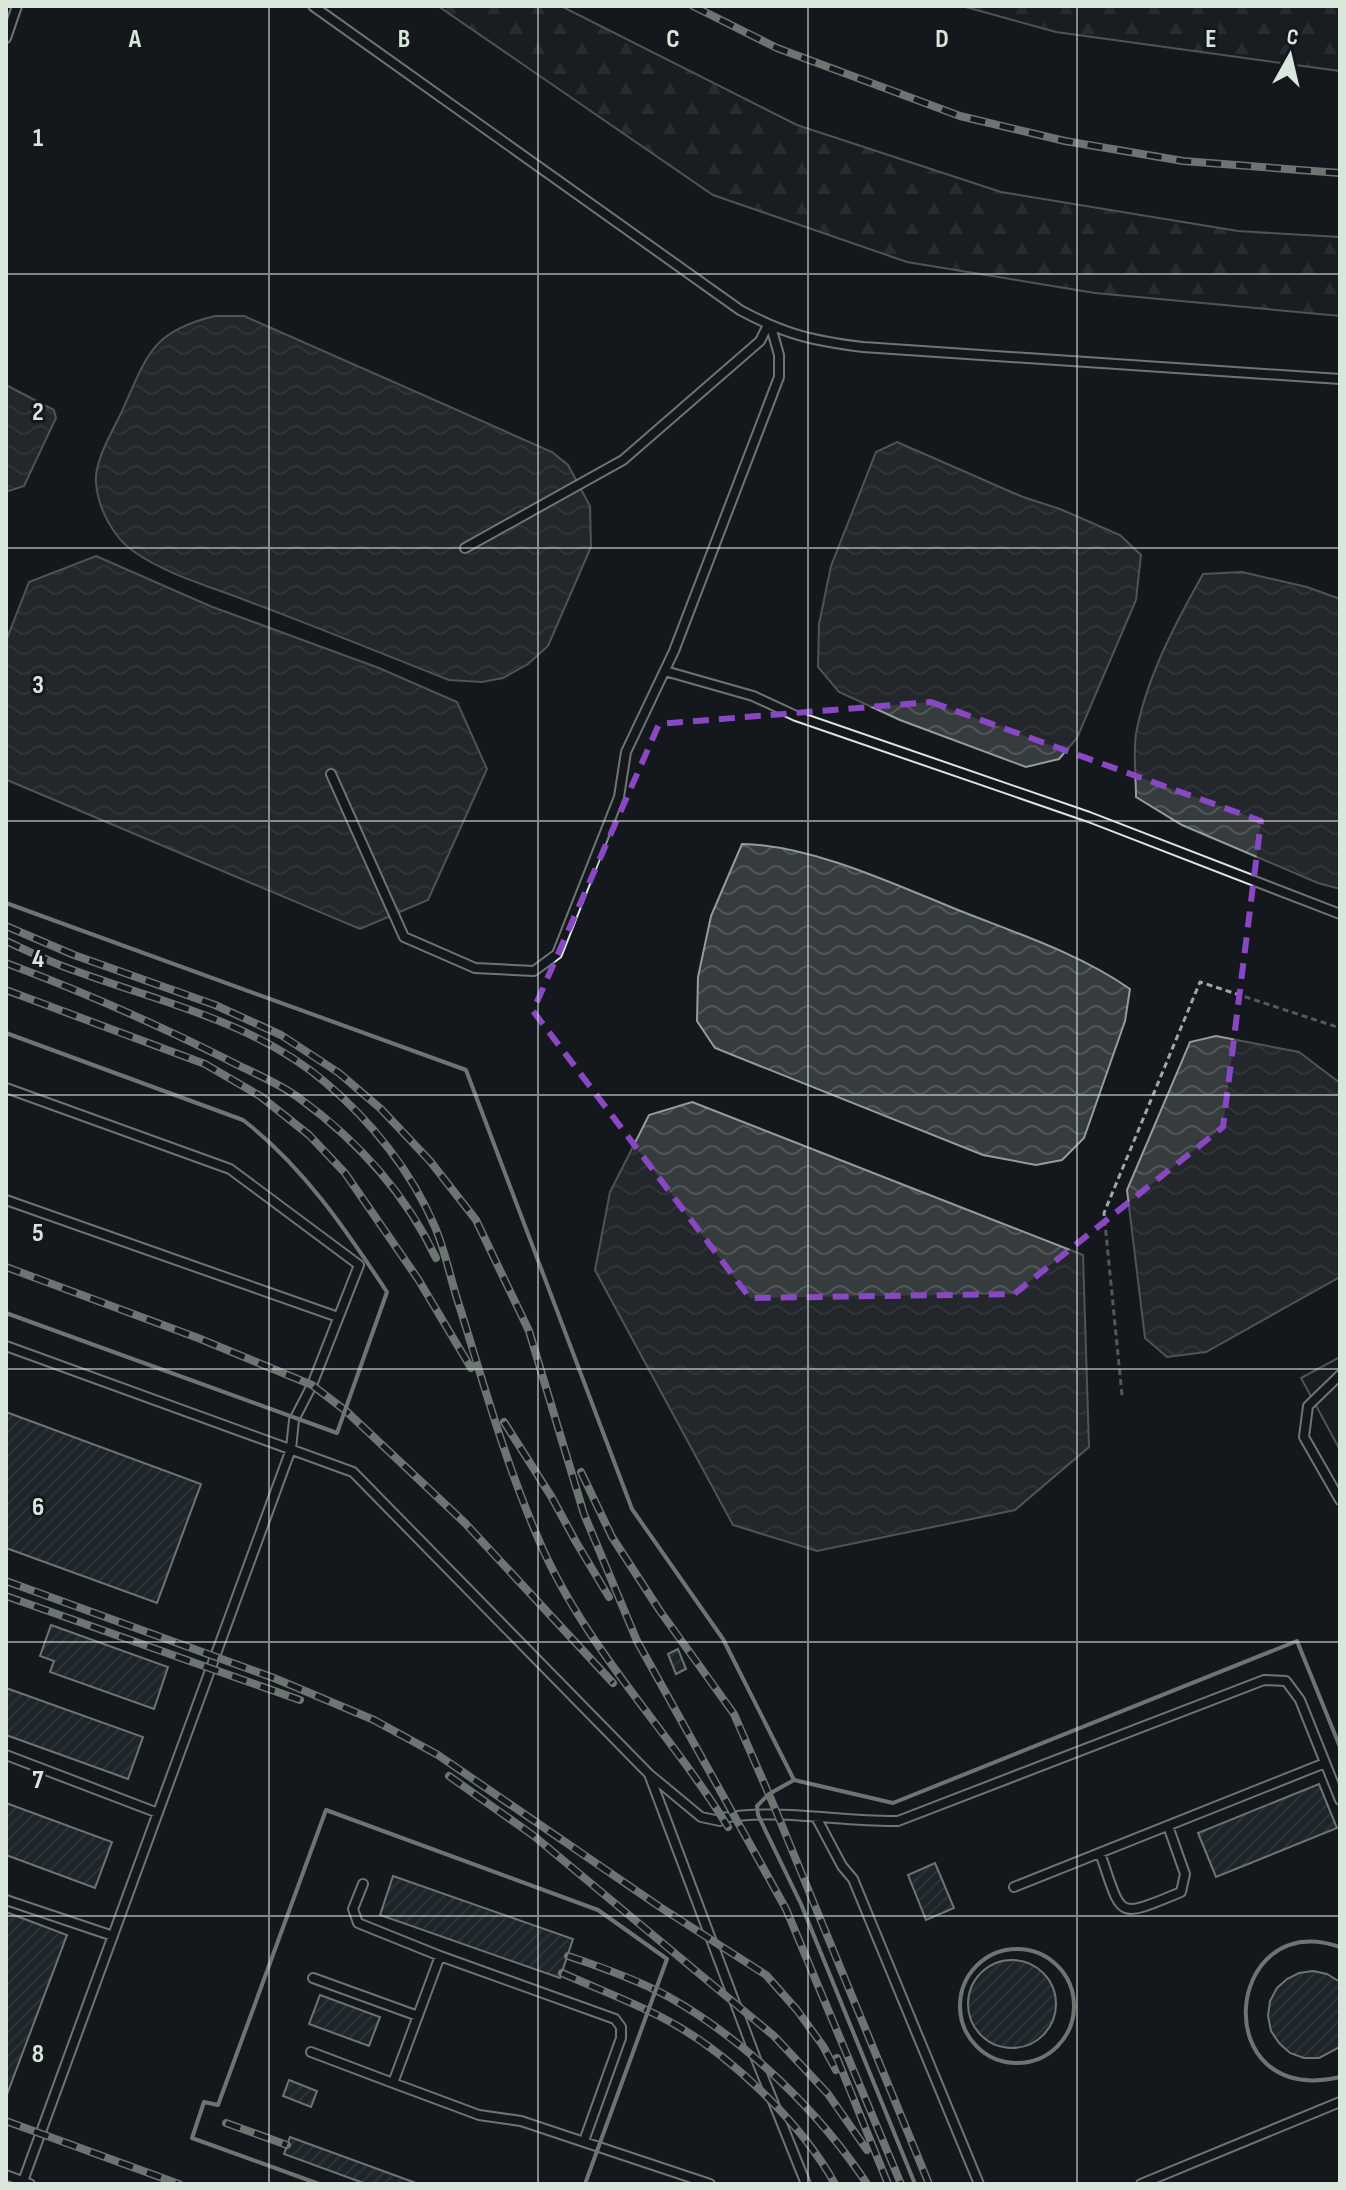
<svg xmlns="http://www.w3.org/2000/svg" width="1346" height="2190" viewBox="0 0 1346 2190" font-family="'Sofia Sans Condensed',sans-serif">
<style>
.grass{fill:#202428;stroke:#939e99;stroke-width:2}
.forest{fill:url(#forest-firs);stroke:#939e99;stroke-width:2}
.water{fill:url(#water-waves);stroke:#939e99;stroke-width:2}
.building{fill:url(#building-hatch);stroke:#d8e6dc;stroke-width:2}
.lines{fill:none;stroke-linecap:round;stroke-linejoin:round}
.service-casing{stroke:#d8e6dc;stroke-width:12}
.path{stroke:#9da8a2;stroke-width:3;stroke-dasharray:6 4;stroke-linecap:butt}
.service{stroke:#14181c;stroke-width:8}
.rail-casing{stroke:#d8e6dc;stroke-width:8}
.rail{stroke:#14181c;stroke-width:5;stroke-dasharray:15;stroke-linecap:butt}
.wall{stroke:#d8e6dc;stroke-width:4}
.marked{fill:none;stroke:#8948c3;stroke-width:6;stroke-dasharray:16 10;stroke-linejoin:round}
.grid{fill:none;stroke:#d8e6dc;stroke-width:2;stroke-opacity:0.55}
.grid-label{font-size:26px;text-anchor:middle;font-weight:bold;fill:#d8e6dc;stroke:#14181c;stroke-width:6;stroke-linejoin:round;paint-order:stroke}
</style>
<defs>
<pattern id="forest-firs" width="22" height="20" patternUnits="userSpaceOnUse" patternTransform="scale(2)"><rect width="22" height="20" fill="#202428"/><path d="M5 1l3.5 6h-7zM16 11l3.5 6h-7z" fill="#404447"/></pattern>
<pattern id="water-waves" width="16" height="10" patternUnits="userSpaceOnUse" patternTransform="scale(2)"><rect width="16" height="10" fill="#363b3e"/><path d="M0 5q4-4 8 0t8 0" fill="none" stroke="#525759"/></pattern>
<pattern id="building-hatch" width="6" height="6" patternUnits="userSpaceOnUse" patternTransform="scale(2)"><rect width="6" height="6" fill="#2c363c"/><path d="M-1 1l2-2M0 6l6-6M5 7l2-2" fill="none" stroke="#4a5358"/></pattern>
</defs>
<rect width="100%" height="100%" fill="#14181c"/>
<path class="grass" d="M1340,1357V1450L1301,1378Z"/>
<path class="forest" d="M438,6H561L797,125L1001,192L1238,231L1340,237V316L1095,293L907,262L713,195Z
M962,6H1340V71L1056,32Z"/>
<path class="water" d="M215,316H244L552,452L568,465L590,506L591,547L548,646L528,664L503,678L482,682L449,680C383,654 317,627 250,602C212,587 167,575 133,551C113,537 98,508 96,483C94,460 113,431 123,409C147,355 152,331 215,316Z
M6,385L54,410L56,418L24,486L9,491L6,489Z
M897,442L1023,497L1060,509L1120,535L1141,555L1136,600L1077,738L1059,759L1026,767L900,720L839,692L818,667L819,624L831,566L876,452Z
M96,556L210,606L379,668L457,702L487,769L428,900L360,929L7,780L6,641L29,582Z
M1242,572L1307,587L1340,599V889L1318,883L1182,825L1136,797C1136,777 1133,754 1136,734C1146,678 1176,622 1203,574Z
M742,844C811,845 894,884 958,910C1016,933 1078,953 1130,989L1125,1021L1084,1138L1062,1160L1036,1165L983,1155L715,1048L697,1021L698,977L711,916Z
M1216,1036L1299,1052L1340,1083V1277L1206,1352L1167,1357L1145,1338L1127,1190L1190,1042Z
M692,1102L1083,1255L1089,1447L1015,1510L817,1551L733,1525L595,1270L610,1192L649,1115Z"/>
<path class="building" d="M6,1412L201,1484L157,1603L6,1548Z
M51,1625L168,1667L154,1709L50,1672L54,1661L40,1656Z
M678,1649L686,1669L676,1674L668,1654Z
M6,1688L143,1737L128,1779L6,1735Z
M1319,1784L1337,1828L1216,1877L1198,1833Z
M6,1803L112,1842L95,1888L6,1855Z
M935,1863L954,1908L926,1920L908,1875Z
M393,1876L573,1939L560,1978L380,1915Z
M6,1912L67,1935L6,2097Z
M968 2004a44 44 0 1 1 88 0a44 44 0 1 1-88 0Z
M1313,1971L1327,1974L1340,1982V2047L1319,2058H1304L1290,2053L1279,2043L1271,2031L1268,2016L1270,2001L1277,1988L1287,1979L1299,1973Z
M320,1995L380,2017L369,2046L309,2024Z
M289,2080L317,2091L311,2107L283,2096Z
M290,2137L416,2183V2184H366L284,2154Z"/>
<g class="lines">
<g class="service-casing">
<path id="service" d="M313,6L740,310C784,334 813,341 863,347L1340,379
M6,38L17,6
M465,548L623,460L760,341L768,325
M665,671L753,696L796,716L1089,817L1340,914
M331,774L404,937L475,968L534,971L557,954L619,797L626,752L674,651L779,377V355L771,327
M6,1088L230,1169L359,1265L312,1385L294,1420L291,1449L22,2184
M6,1200L338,1317
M6,1346L353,1472L649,1774L756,2059L806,2184
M1340,1375L1308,1406L1304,1437L1340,1500
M6,1755L158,1813
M649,1774L701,1817L720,1821L722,1818C780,1808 840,1822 898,1821L1264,1680L1286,1681L1300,1700L1340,1800
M816,1817L842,1866L853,1879L979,2184
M1100,1853C1123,1919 1115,1919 1181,1892L1185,1874L1168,1826
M363,1884L353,1909L358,1923L440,1956
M1014,1887L1325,1763
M6,1900L113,1936
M313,1978L418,2016
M311,2052L393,2083
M584,2141L621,2038V2027L615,2019L440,1956L393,2083L479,2115L521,2121L710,2184
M6,2175L30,2184
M1141,2184L1340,2102"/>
</g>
<path class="path" d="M1122,1395L1104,1213L1200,982L1340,1028"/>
<use href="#service" class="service"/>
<g class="rail-casing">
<path id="rail" d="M693,6L777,48L960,116L1065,141L1183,161L1340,173
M6,926L74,955L215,1005L281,1035L339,1073L381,1109L430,1161L476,1220L529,1331L584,1514L637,1641L786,1909L901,2184
M6,941C28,951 50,962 73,970C159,1002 254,1021 326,1083C371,1121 412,1172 435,1227C446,1253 451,1282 460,1308C484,1385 506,1464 538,1538C583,1646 668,1729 728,1827
M6,963C81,991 152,1022 224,1058C248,1071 276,1081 299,1098C358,1141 405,1192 436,1258
M6,990L205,1064L260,1096L309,1135L345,1173L418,1279L471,1368
M6,1267L198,1338L312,1385L346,1411L465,1523L613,1683
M504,1422L551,1496L576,1542L609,1597
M581,1472L612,1537L660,1611L734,1714L774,1806L929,2184
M6,1581L274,1678L374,1720L438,1755L660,1907L766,1975L797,2010L823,2046L836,2070
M6,1596L300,1700
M449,1776L534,1836L774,2036L828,2094L867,2150
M568,1956C601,1967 638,1980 669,1997C745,2040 819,2111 867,2184
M562,1973C595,1988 630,2001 663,2018C727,2051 801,2122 835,2184
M837,2058L888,2184
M6,2121L179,2184
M226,2123L287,2145"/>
</g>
<use href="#rail" class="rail"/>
<path class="wall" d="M6,903L466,1070L632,1509L723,1639L794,1780L893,1803L1297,1641L1340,1747
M6,1033L243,1120C303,1166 346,1230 387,1292L337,1433L6,1313
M794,1780L769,1794L757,1806L758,1815L801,1904L915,2184
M1340,1947C1223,1907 1206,2108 1340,2077
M960 2006a57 57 0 1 1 114 0a57 57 0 1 1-114 0Z
M319,2184L192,2138L204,2102L218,2105L326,1810L598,1910L667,1959L585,2184"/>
</g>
<path d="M0 0H1346V2190H0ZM931,702L1261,821L1223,1127L1014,1294L750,1298L533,1011L659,724Z" fill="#14181c" fill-opacity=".55" fill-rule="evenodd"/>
<path class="marked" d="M931,702L1261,821L1223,1127L1014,1294L750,1298L533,1011L659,724Z"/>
<path class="grid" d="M269,6V2184M538,6V2184M808,6V2184M1077,6V2184M6,274H1340M6,548H1340M6,821H1340M6,1095H1340M6,1369H1340M6,1642H1340M6,1916H1340"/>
<g class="grid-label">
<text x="135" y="47">A</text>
<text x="404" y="47">B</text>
<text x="673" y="47">C</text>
<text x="942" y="47">D</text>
<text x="1211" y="47">E</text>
<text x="38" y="146">1</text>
<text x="38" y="420">2</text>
<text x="38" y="693">3</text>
<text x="38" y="967">4</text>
<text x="38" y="1241">5</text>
<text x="38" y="1515">6</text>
<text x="38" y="1788">7</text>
<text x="38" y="2062">8</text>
</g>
<rect width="1346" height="2190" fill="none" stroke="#d8e6dc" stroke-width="16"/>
<g transform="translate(1290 56) rotate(8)" stroke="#14181c" stroke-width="6" paint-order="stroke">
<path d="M0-6L14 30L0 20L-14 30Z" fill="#d8e6dc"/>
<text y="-12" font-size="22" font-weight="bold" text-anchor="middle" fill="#d8e6dc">С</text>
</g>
</svg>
